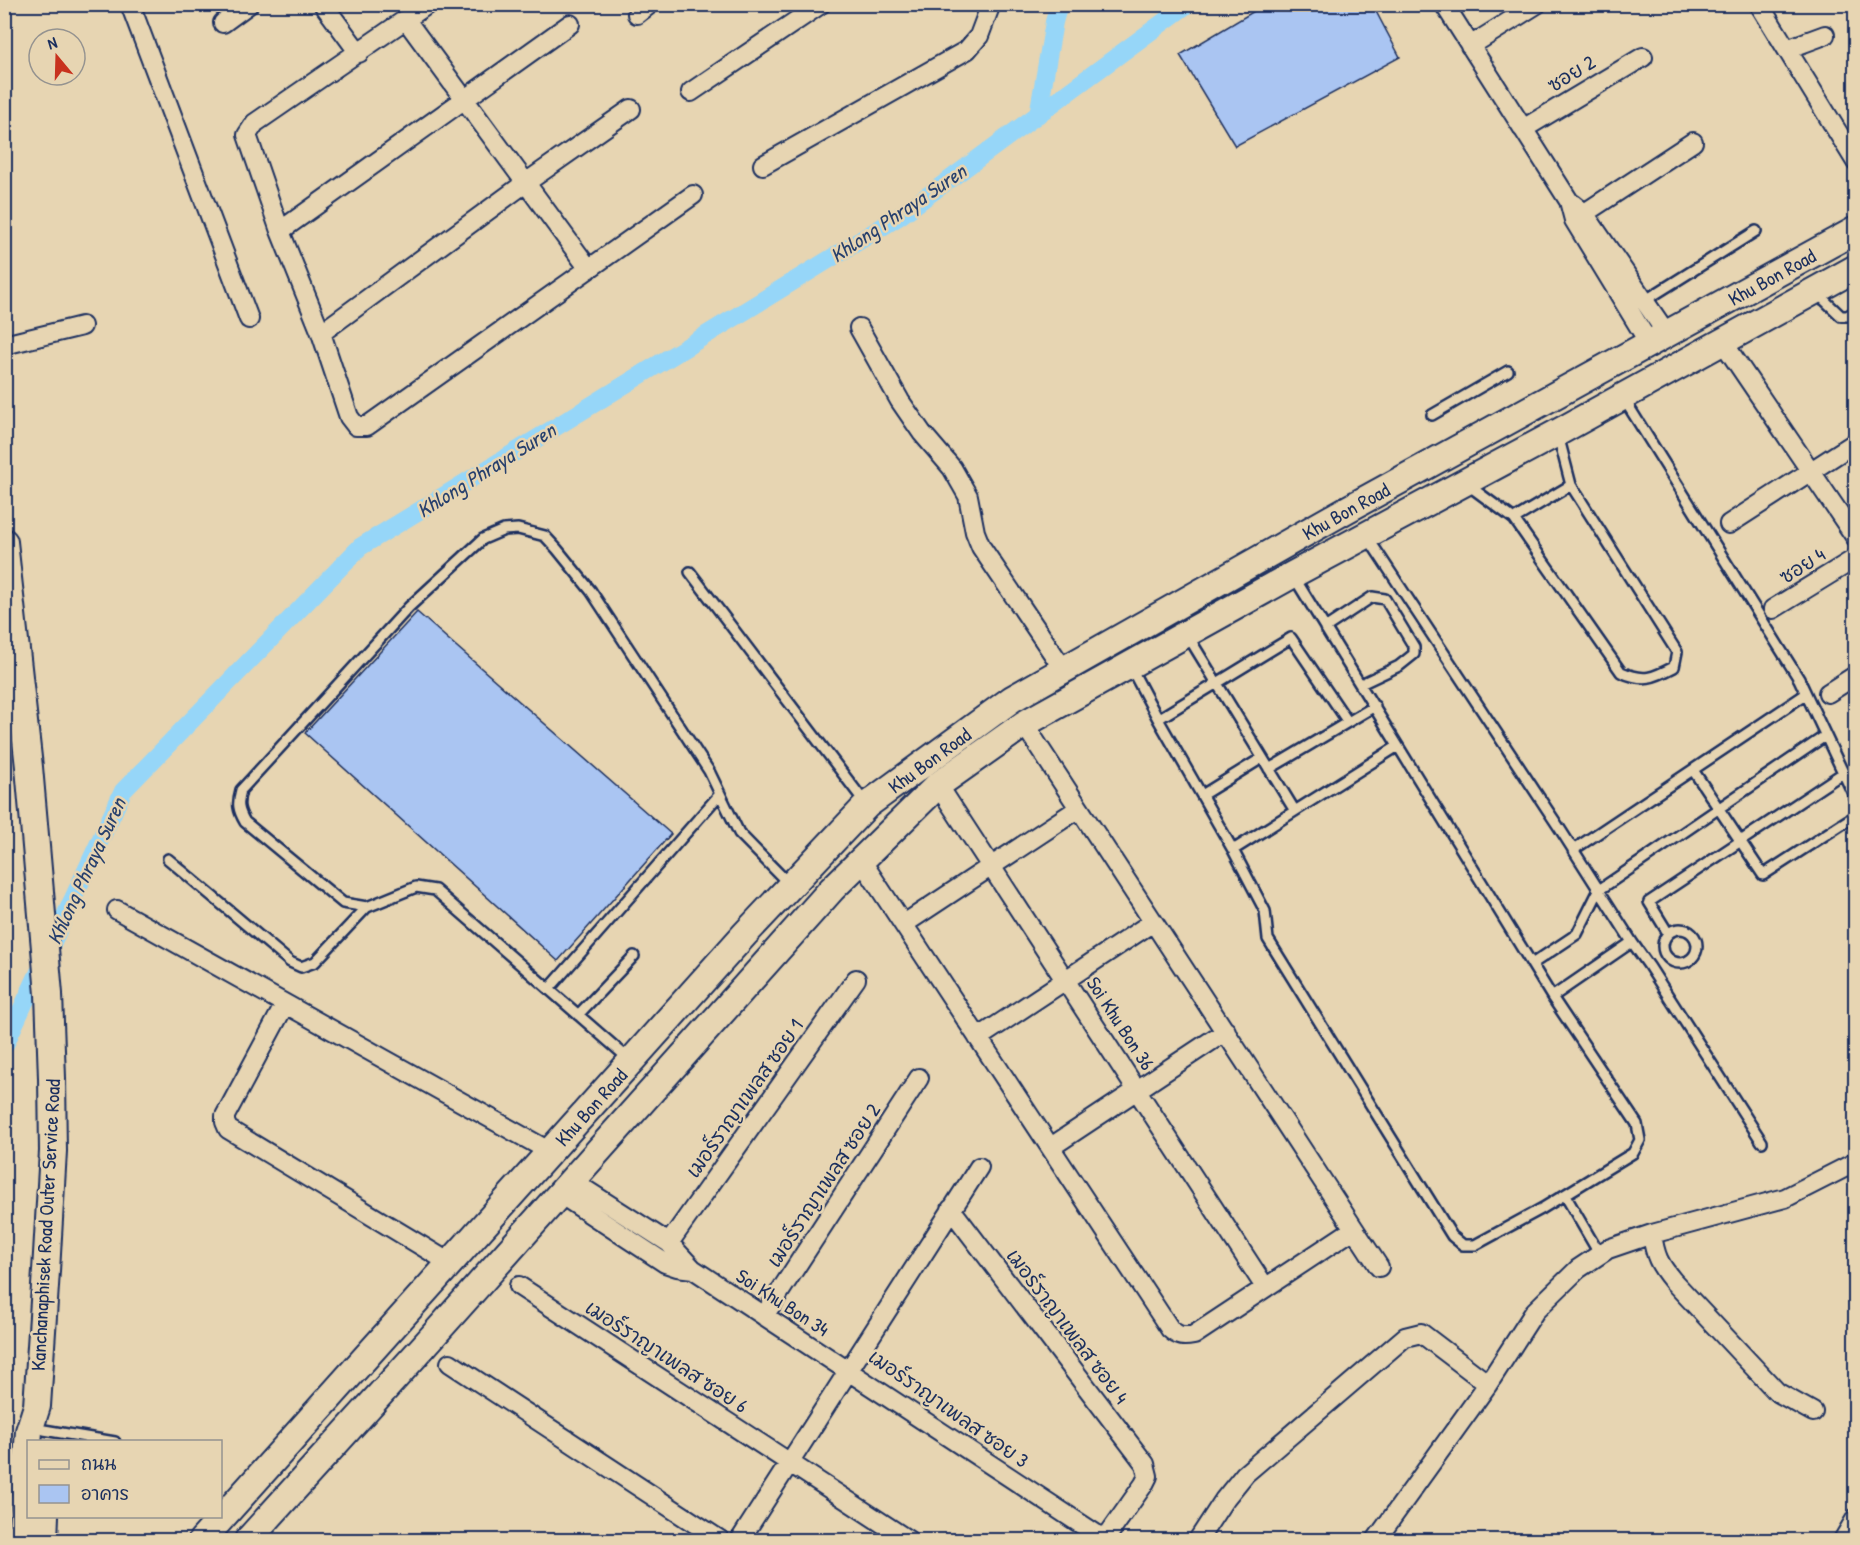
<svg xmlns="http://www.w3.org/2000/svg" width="1860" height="1545" viewBox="0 0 1860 1545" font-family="'Patrick Hand','Playpen Sans Thai',sans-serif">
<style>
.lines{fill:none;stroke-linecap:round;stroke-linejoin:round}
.canal{stroke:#96d6f8;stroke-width:18}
.building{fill:#aac5f2;stroke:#1b2f5e;stroke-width:1.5}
.service-casing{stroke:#1b2f5e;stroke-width:14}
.minor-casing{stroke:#1b2f5e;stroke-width:22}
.secondary-casing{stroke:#1b2f5e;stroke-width:30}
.service{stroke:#e7d5b2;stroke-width:9}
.minor{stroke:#e7d5b2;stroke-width:18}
.secondary{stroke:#e7d5b2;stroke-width:26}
.labels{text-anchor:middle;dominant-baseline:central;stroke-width:5;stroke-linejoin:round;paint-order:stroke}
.street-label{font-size:20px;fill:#1b2f5e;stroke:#e7d5b2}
.water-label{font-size:21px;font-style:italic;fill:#27406d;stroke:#e7d5b2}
</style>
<rect width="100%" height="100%" fill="#e7d5b2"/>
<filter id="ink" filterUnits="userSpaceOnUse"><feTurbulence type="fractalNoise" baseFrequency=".0167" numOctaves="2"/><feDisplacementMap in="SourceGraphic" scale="12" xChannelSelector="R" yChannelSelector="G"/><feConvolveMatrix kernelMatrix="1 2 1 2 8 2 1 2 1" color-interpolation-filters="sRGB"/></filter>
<g filter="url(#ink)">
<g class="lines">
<path class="canal" d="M1038,115L1054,22L1059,4
M4,1047L123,791L360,547L900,216L1188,4"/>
</g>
<path class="building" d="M1266,4H1372L1400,57L1235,146L1180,55Z
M417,612L671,834L558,961L305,733Z"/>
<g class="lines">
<g class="service-casing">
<path id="service" d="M1817,293L1841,316H1847L1856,311
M1641,303L1756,231
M1624,399L1799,679L1856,800
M1432,415L1508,371
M1468,485L1514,519L1571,485
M1514,519L1621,672C1644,682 1653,678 1674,667L1677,652L1571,485L1558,435
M1368,538L1560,829L1632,942L1552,997
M690,572L866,804
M1325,628L1372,597L1385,599L1414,647V654L1399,666L1361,684
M1188,636L1295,811
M1131,668L1158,719L1233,850L1265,911L1268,939L1452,1236L1463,1245H1475L1543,1208L1633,1153L1640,1140L1637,1124L1552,997L1398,746
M1158,719L1291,638L1348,722
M1269,769L1375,706
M1693,770L1763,875L1856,815
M1202,795L1262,758
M1233,850L1398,746L1294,577
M1573,850L1806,694
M168,859L290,962L301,967L315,962L367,907
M1663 946a17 17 0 1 1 34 0a17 17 0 1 1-34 0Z
M1668,933L1649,902L1843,773
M1632,942L1649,966L1762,1142
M1532,964L1577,934L1599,890L1825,736
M549,989L720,794
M578,1015L634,956
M630,1060L435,890L416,887L367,907L343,903L245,822C238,810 237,804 241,790L409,607L483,539L504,530L518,529L545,536L557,549L591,591L709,771L739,833L790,885
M1565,1195L1600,1255
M44,1430L115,1442"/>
</g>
<g class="minor-casing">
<path id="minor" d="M130,4L249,319
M323,4L359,53
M428,4L255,123L247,135L280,231L321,333L349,417L356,426H367L693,195
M1444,4L1569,201L1574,220L1649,343
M1759,4L1856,162
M637,14L650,4
M406,20L589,269
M223,23L249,4
M1470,46L1537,4
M1787,49L1825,35
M691,92L821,4
M1523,129L1643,57
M763,165L967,50L979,36L991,4
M1573,204L1584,213L1667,334
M1574,220L1693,142
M280,231L570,24
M859,328L900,401L922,433L952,468L968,496L975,532L981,547L1064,670
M321,333L524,184L631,109
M1723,342L1856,538
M4,345L82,326
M1729,524L1856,442
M1773,609L1856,558
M1828,693L1856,675
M1024,724L1379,1267
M938,785L1265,1287
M861,860L1170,1329C1179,1337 1183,1337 1194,1335L1354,1229
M117,910L549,1151
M904,924L1078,809
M285,1004L225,1116V1122L228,1129L450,1263
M978,1038L1153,922
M1051,1147L1226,1031
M572,1181L669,1243L693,1269L1099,1536L1108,1535L1144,1484L1148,1476L1145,1464L951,1209
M560,1194L665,1263L677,1267L693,1269
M1652,1234C1655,1256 1659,1264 1673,1281L1777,1392L1813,1412
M669,1243L856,979
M519,1286L908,1540
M764,1316L919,1078
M450,1363L720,1540
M740,1540L979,1167
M1198,1540L1224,1500L1245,1474L1405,1337L1421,1333L1488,1384
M1376,1540L1488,1384L1535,1311L1578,1269L1608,1249L1652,1234L1785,1198L1856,1162
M1843,1540L1856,1518"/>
</g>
<g class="secondary-casing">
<g id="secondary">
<path d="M4,542L29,767L49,994L52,1078L53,1151L46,1271L37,1406L29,1431L21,1540"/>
<path d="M44,1540L45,1516"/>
<path id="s1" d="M202,1540L745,934L867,805L1012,699L1346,510L1856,230"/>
<path d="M248,1540L424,1346L832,889L938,785L1024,724L1292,575L1557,433L1856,268"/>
</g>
</g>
<use href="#service" class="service"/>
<use href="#minor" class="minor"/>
<use href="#secondary" class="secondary"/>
</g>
</g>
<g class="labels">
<g class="street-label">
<text transform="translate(1571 73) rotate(-31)">ซอย 2</text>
<text stroke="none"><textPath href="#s1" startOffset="2040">Khu Bon Road</textPath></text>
<text stroke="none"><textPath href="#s1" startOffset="1554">Khu Bon Road</textPath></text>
<text transform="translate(1802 565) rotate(-32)">ซอย 4</text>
<text stroke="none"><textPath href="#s1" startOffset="1068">Khu Bon Road</textPath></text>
<text transform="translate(1121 1023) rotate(57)">Soi Khu Bon 36</text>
<text transform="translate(744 1098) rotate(-55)">เมอร์ราญาเพลส ซอย 1</text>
<text stroke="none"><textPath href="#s1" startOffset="582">Khu Bon Road</textPath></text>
<text transform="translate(823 1185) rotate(-57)">เมอร์ราญาเพลส ซอย 2</text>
<text transform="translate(45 1225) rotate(-87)">Kanchanaphisek Road Outer Service Road</text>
<text transform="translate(783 1302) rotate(33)">Soi Khu Bon 34</text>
<text transform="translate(1068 1326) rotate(53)">เมอร์ราญาเพลส ซอย 4</text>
<text transform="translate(667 1356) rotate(33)">เมอร์ราญาเพลส ซอย 6</text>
<text transform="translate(949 1408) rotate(35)">เมอร์ราญาเพลส ซอย 3</text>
</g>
<g class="water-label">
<text transform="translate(898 213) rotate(-34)">Khlong Phraya Suren</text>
<text transform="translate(486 470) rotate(-32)">Khlong Phraya Suren</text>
<text transform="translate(86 871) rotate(-65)">Khlong Phraya Suren</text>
</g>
</g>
<rect width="1860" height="1545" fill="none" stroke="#e7d5b2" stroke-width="24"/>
<rect x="12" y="12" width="1836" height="1521" fill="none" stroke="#1b2f5e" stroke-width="2" filter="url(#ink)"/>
<rect x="27" y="1440" width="195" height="78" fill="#e7d5b2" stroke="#959390" stroke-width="1.5"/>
<rect x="39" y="1460" width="30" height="9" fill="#e7d5b2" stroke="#959390" stroke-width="1.5"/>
<text x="81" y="1470" font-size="18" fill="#1b2f5e">ถนน</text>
<rect x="39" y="1485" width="30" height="18" fill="#aac5f2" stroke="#959390" stroke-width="1.5"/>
<text x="81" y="1500" font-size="18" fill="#1b2f5e">อาคาร</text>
<g transform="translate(57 57) rotate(341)"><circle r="28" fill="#e7d5b2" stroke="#959390" stroke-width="1.5"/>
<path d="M0-4.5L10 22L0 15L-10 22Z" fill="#c8321e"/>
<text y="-9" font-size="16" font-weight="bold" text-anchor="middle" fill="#1b2f5e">N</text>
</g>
</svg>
